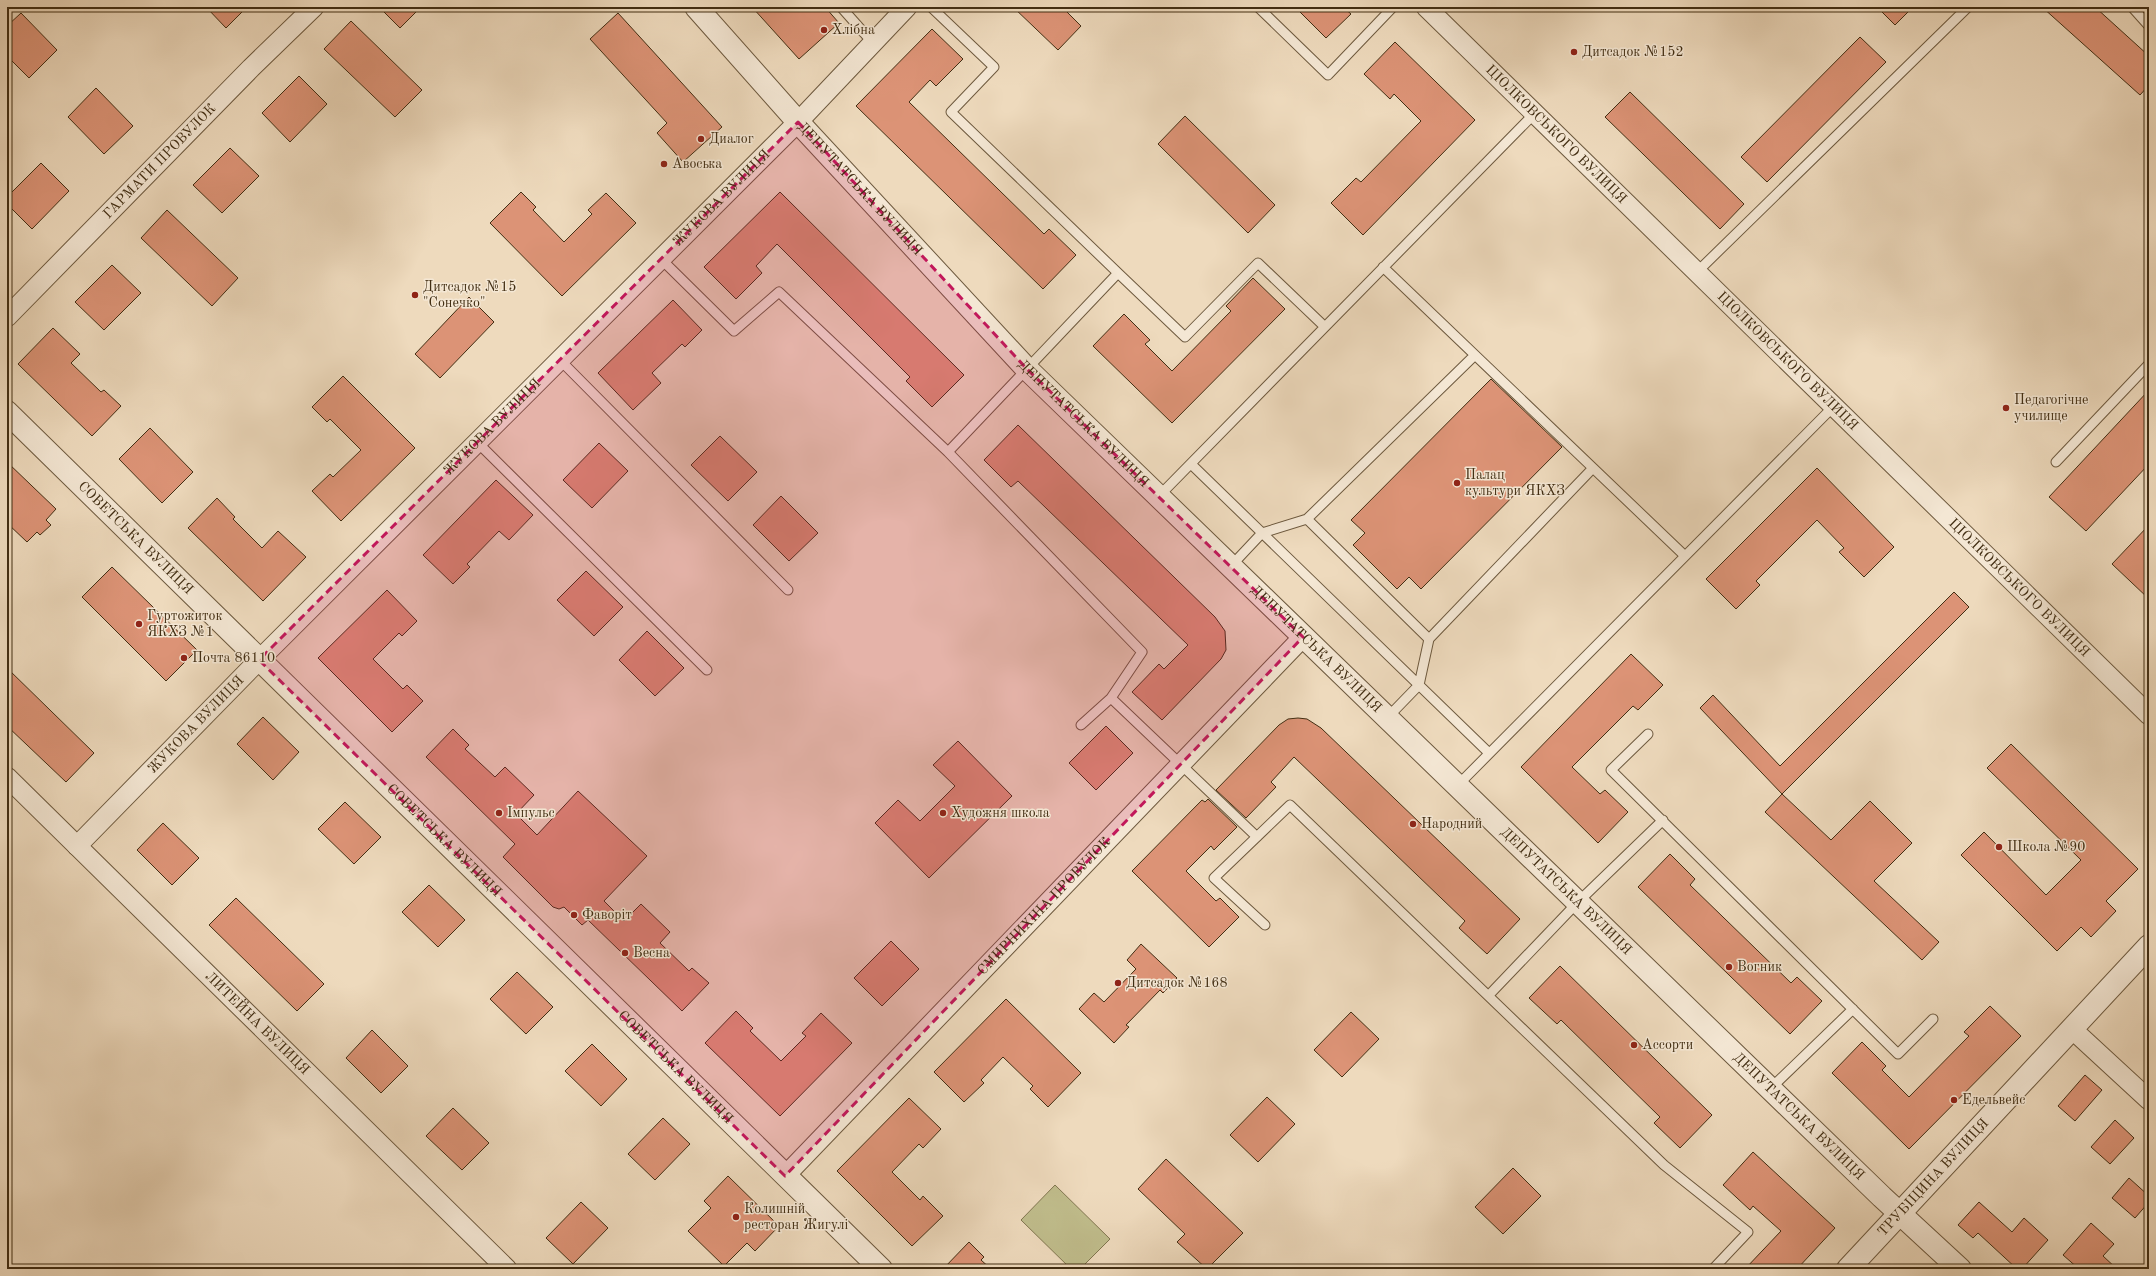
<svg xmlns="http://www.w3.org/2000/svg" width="2156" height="1276" viewBox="0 0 2156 1276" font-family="'Old Standard TT',serif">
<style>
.green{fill:#c0bd8c;stroke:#817650}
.building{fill:#dc9376;stroke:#422e13}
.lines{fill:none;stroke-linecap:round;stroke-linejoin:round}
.service-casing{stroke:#6d593e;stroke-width:11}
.minor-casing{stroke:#6d593e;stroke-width:21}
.tertiary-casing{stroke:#6d593e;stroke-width:24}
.service{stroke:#f4e7d4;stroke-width:9}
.minor{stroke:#f4e7d4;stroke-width:19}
.tertiary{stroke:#f4e7d4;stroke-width:22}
.marked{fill:#c2185b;fill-opacity:0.2;stroke:#c2185b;stroke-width:3;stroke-dasharray:8 5;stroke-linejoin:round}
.poi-dot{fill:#8f2418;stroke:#f4e7d4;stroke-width:1.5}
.labels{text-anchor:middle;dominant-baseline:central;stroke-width:3;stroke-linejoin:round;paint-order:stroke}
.poi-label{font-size:14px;fill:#422e13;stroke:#f4e7d4;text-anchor:start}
.street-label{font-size:14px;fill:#422e13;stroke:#f4e7d4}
</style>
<rect width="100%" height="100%" fill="#eedabd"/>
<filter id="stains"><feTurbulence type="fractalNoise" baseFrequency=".005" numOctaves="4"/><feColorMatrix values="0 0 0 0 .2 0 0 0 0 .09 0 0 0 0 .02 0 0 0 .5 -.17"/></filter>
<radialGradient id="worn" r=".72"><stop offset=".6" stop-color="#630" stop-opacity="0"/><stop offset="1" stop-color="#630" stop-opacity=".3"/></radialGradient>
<path class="green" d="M1055,1185L1110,1239L1080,1269H1071L1021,1220Z"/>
<path class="building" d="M206,7H247L226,28Z
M379,7H421L400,28Z
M752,7H825L839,23L799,59Z
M1013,7H1062L1081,26L1058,50Z
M1295,7H1343L1351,14L1326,38Z
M1877,7H1913L1895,25Z
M2042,7H2095L2149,56V85L2140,95Z
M21,13L57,50L29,78L7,56V26Z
M618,13L722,127L683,162L657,133L667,123L590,39Z
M351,21L422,90L395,117L324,49Z
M932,29L963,59L936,86L930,80L909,102L1044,234L1049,229L1076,255L1043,289L856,106Z
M1860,37L1886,62L1767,182L1741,157Z
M1395,42L1475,120L1363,235L1331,203L1356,178L1361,182L1421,121L1394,94L1390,99L1364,74Z
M299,76L327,104L290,142L262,113Z
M96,88L133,126L104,154L68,117Z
M1630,92L1744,204L1720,229L1605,117Z
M1185,116L1275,205L1248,233L1158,144Z
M230,148L259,176L222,213L193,185Z
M41,163L69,191L32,229L7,204V197Z
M521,192L536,207L533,210L564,242L592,214L588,210L606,193L636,223L562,296L490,223Z
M780,192L964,375L932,407L906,381L910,377L777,244L756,266L762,273L736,299L704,267Z
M167,210L238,278L212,306L141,238Z
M112,265L141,293L104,330L75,302Z
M1253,278L1285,309L1172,423L1093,346L1124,314L1150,340L1145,344L1172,371L1231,311L1226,306Z
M469,297L494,322L440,378L415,354Z
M673,300L702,330L685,347L682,344L652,373L661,383L633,410L598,373Z
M53,328L80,354L71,363L101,392L104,390L121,406L92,436L18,364Z
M343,376L415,448L341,521L312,491L330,474L333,477L361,450L330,419L327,422L312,407Z
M1491,379L1562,447L1421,589L1409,577L1397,589L1353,545L1365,533L1351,520Z
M2149,390V464L2086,531L2049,497Z
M1018,425L1215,617L1225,631L1226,650L1221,659L1162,720L1132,692L1159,664L1164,669L1188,645L1018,481L1011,487L984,460Z
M150,428L193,472L162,503L119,459Z
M720,436L757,472L728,501L691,465Z
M599,443L628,471L592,508L563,480Z
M7,462L56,509L46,520L51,525L40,535L37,532L27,542L7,523Z
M1817,468L1894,547L1864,577L1839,552L1844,548L1817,520L1756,581L1760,585L1736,609L1706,579Z
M496,480L533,515L509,540L499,531L467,564L470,567L453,584L423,555Z
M781,496L818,533L789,561L753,525Z
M217,498L235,517L233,519L262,548L278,531L306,557L263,601L188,528Z
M2149,525V599L2112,564Z
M112,567L197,650L166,681L82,597Z
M586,571L623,607L594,636L557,600Z
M387,590L417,621L402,636L399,633L373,659L403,689L407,685L423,701L392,732L318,658Z
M1954,592L1969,607L1782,794L1700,708L1713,695L1780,766Z
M647,631L684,668L655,696L619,660Z
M1631,654L1663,685L1638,710L1633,706L1572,767L1600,794L1605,790L1628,812L1598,843L1521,767Z
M7,668L94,753L66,782L7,726Z
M263,717L299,752L273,780L237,744Z
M1298,718L1307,719L1321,728L1520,919L1487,954L1459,928L1465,921L1294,757L1271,782L1276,787L1246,818L1216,790L1279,725L1288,719Z
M1106,726L1133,753L1096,790L1069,763Z
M453,729L469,745L465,749L495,777L505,767L534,795L516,814L537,835L578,791L647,856L604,901L624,921L641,904L670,932L660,943L689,971L692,968L709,983L682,1011L588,920L582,925L564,907L559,909L553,907L503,857L515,844L426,757Z
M958,741L1012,796L929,878L875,823L898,800L920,821L955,786L933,765Z
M2011,744L2138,869L2106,901L2116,911L2091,937L2081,927L2057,951L1961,855L1984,832L2046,895L2081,860L1987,768Z
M1782,794L1831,840L1870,801L1912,843L1874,881L1939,942L1922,960L1765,812Z
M1208,799L1237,827L1214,850L1211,846L1186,871L1216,901L1220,898L1239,917L1209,947L1132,871L1202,800L1205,802Z
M345,802L381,837L354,864L318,829Z
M163,823L199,858L172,885L137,850Z
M1670,854L1695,879L1690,885L1791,983L1797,977L1822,1001L1790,1034L1638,887Z
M429,885L465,920L438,947L402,912Z
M236,898L324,984L297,1011L209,925Z
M891,941L919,969L882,1006L854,978Z
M1141,944L1177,978L1163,993L1160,990L1126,1025L1129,1027L1114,1043L1079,1009L1094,993L1104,1002L1136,969L1127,960Z
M1560,966L1712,1115L1680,1148L1654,1123L1660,1117L1561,1020L1557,1024L1529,998Z
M517,972L553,1007L526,1034L490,999Z
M1006,999L1081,1073L1048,1107L1030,1089L1033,1086L1003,1057L981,1080L984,1083L964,1102L934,1072Z
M1990,1006L2021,1036L1909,1149L1832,1073L1862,1042L1886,1066L1882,1070L1909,1097L1969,1036L1964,1032Z
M736,1011L753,1028L750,1031L781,1061L806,1036L802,1033L821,1013L852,1043L780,1116L705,1043Z
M1351,1012L1379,1039L1342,1077L1314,1050Z
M372,1030L408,1066L381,1093L346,1058Z
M592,1044L627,1079L601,1106L565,1071Z
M2085,1075L2102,1090L2075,1121L2058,1106Z
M1267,1097L1295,1124L1258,1162L1230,1135Z
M909,1098L941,1129L923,1148L919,1144L892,1172L920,1200L923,1196L943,1216L912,1246L837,1171Z
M453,1108L489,1143L462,1170L426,1136Z
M663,1118L690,1144L655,1180L628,1154Z
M2115,1120L2134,1138L2110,1164L2091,1147Z
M1753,1152L1835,1228L1797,1269H1745L1781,1231L1753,1206L1750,1210L1723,1185Z
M1166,1159L1243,1233L1207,1269L1177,1242L1185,1234L1138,1189Z
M1513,1168L1541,1196L1503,1234L1475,1207Z
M728,1176L779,1226L755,1251L747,1243L724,1266L688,1231L711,1208L704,1201Z
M2129,1178L2149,1196V1202L2135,1218L2112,1198Z
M581,1202L608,1228L573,1264L546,1238Z
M1979,1202L2012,1232L2024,1218L2048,1240L2022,1269H2017L1978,1233L1973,1238L1958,1225Z
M2091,1223L2114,1244L2103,1256L2117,1269H2079L2063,1255Z
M969,1242L984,1257L981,1260L991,1269H943Z"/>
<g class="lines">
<g class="service-casing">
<path id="service" d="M841,7L873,43
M931,7L994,67L951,112L1118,273L948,452
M1258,7L1328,75L1393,7
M2132,7L2149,26
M661,259L734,331L779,292L948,452L1142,652L1111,698L1081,725
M1383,267L1685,556
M1697,272L1968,7
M1118,273L1185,337L1258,263L1325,327
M560,360L788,590
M477,442L707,670
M2056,462L2149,364
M1191,464L1489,753
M1159,496L1535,113
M1307,519L1429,639
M1231,566L1262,533L1307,519L1475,355
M1111,698L1257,837
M1387,718L1419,685L1429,639L1593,468
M1648,734L1611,770L1898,1054L1933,1019
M1457,786L1834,406
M1265,925L1214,878L1290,805L1664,1165L1748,1232L1713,1269
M1489,995L1577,903L1663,820
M1770,1089L1853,1009"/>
</g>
<g class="minor-casing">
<g id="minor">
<path id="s1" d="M1426,7L2149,715"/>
<path id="s2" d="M7,317L251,68L314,7"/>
<path id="s3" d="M7,777L507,1269"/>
<path id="s4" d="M77,846L259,660L798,122L907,7"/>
<path d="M2072,1029L2149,1100"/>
<path id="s5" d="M785,1176L1303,637"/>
</g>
</g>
<g class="tertiary-casing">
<g id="tertiary">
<path id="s6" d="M696,7L798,122L1026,368L1882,1197L1960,1269"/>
<path id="s7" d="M7,412L881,1269"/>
<path id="s8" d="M1848,1269L2149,946"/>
</g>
</g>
<use href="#service" class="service"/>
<use href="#minor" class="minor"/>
<use href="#tertiary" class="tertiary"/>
</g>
<path class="marked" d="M798,122L1026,368L1303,637L785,1176L259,660Z"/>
<g class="poi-dot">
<circle cx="824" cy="30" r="4"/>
<circle cx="1574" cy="52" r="4"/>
<circle cx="701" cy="139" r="4"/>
<circle cx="664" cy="164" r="4"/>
<circle cx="415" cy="295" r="4"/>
<circle cx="2006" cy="408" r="4"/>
<circle cx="1457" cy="483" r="4"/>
<circle cx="139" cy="624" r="4"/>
<circle cx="184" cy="658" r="4"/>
<circle cx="499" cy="813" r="4"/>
<circle cx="943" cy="813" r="4"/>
<circle cx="1413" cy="824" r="4"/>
<circle cx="1999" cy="847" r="4"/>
<circle cx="574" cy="915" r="4"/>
<circle cx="625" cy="953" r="4"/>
<circle cx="1729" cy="967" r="4"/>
<circle cx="1118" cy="983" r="4"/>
<circle cx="1634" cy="1045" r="4"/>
<circle cx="1954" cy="1100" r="4"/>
<circle cx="736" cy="1217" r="4"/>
</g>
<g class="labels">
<g class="poi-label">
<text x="832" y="30">Хлібна</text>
<text x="1582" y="52">Дитсадок №152</text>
<text x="709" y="139">Диалог</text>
<text x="672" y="164">Авоська</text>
<text x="423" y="287">Дитсадок №15<tspan x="423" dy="16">"Сонечко"</tspan></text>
<text x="2014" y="400">Педагогічне<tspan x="2014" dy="16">училище</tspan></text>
<text x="1465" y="475">Палац<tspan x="1465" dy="16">культури ЯКХЗ</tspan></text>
<text x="147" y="616">Гуртожиток<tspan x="147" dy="16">ЯКХЗ №1</tspan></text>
<text x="192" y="658">Почта 86110</text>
<text x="507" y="813">Імпульс</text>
<text x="951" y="813">Художня школа</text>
<text x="1421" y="824">Народний</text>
<text x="2007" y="847">Школа №90</text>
<text x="582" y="915">Фаворіт</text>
<text x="633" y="953">Весна</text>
<text x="1737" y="967">Вогник</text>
<text x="1126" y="983">Дитсадок №168</text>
<text x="1642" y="1045">Ассорти</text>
<text x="1962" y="1100">Едельвейс</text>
<text x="744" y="1209">Колишній<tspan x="744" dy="16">ресторан Жигулі</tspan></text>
</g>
<g class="street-label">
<text stroke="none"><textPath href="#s1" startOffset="182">ЦІОЛКОВСЬКОГО ВУЛИЦЯ</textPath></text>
<text stroke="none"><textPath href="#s2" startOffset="218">ГАРМАТИ ПРОВУЛОК</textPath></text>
<text stroke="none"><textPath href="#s6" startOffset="245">ДЕПУТАТСЬКА ВУЛИЦЯ</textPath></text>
<text stroke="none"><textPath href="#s4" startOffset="914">ЖУКОВА ВУЛИЦЯ</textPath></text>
<text stroke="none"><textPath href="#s1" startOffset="506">ЦІОЛКОВСЬКОГО ВУЛИЦЯ</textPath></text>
<text stroke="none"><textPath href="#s6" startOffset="569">ДЕПУТАТСЬКА ВУЛИЦЯ</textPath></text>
<text stroke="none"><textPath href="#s4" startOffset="590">ЖУКОВА ВУЛИЦЯ</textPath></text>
<text stroke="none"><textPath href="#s7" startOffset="180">СОВЕТСЬКА ВУЛИЦЯ</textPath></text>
<text stroke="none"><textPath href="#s1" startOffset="830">ЦІОЛКОВСЬКОГО ВУЛИЦЯ</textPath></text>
<text stroke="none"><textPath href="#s6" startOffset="893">ДЕПУТАТСЬКА ВУЛИЦЯ</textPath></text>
<text stroke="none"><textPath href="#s4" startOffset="170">ЖУКОВА ВУЛИЦЯ</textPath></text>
<text stroke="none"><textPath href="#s7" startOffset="612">СОВЕТСЬКА ВУЛИЦЯ</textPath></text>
<text stroke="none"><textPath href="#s6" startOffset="1241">ДЕПУТАТСЬКА ВУЛИЦЯ</textPath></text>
<text stroke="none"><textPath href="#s5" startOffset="374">СМИРНИХІНА ПРОВУЛОК</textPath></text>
<text stroke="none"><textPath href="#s3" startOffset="351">ЛИТЕЙНА ВУЛИЦЯ</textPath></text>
<text stroke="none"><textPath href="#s7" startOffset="936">СОВЕТСЬКА ВУЛИЦЯ</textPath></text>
<text stroke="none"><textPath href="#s6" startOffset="1565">ДЕПУТАТСЬКА ВУЛИЦЯ</textPath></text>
<text stroke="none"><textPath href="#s8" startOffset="125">ТРУБІЦИНА ВУЛИЦЯ</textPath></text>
</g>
</g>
<rect width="2156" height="1276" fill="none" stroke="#eedabd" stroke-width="24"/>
<rect x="8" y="8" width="2140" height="1260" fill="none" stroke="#422e13" stroke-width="2"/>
<rect x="12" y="12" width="2132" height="1252" fill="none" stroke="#422e13"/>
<rect width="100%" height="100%" filter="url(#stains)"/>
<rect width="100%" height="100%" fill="url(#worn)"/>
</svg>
